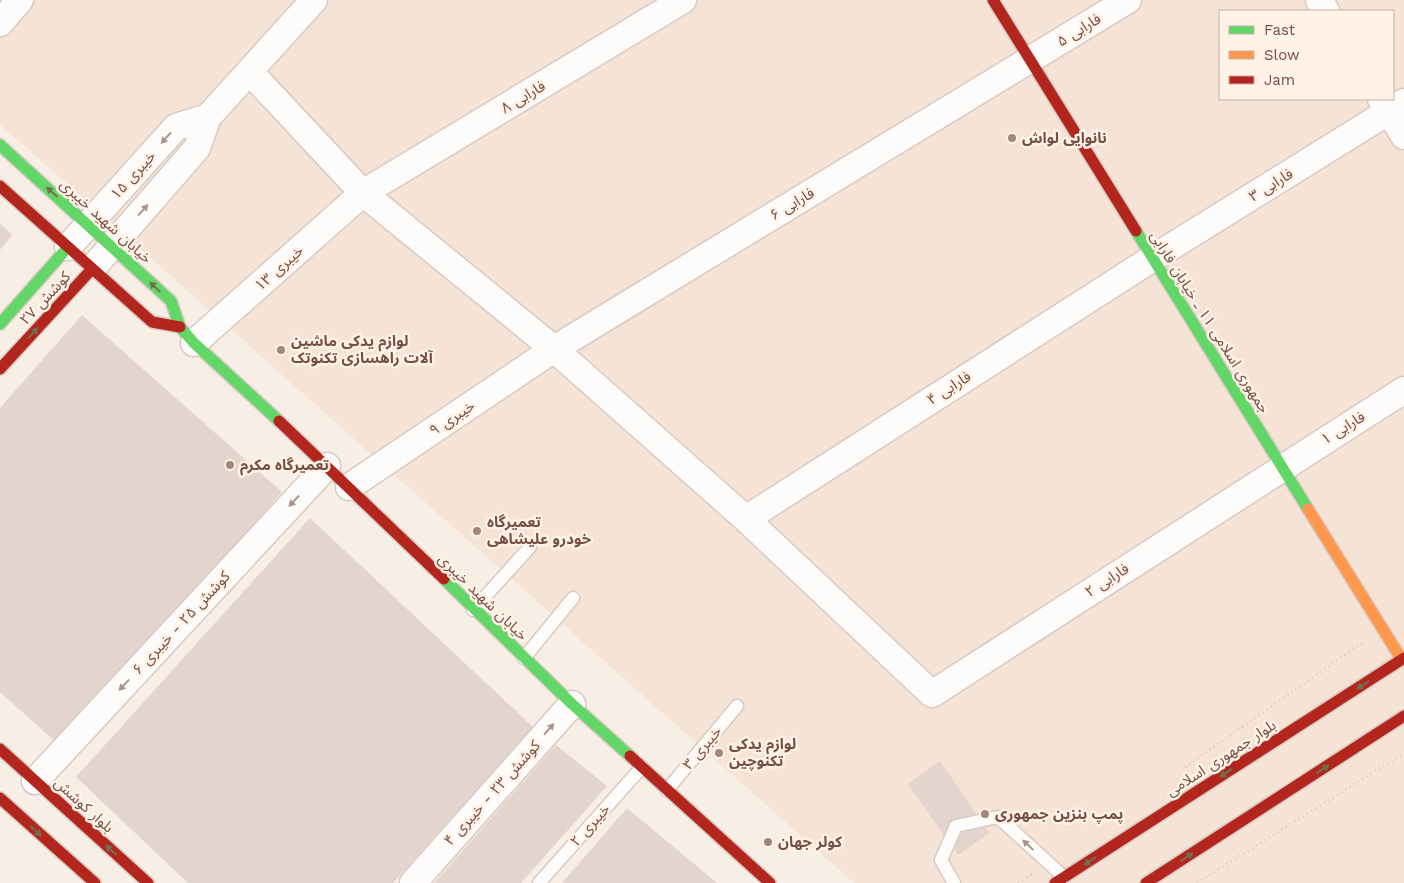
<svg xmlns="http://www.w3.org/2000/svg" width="1404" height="883" viewBox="0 0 1404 883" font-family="'Work Sans','Noto Sans Arabic',sans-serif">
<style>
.residential{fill:#f5e3d6;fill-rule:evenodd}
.building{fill:#e3d4cd}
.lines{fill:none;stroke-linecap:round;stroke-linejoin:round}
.lane-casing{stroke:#d8cac3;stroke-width:15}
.street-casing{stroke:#d8cac3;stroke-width:29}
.fast-casing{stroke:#d8c9c2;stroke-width:14}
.slow-casing{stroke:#d8c9c2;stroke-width:14}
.jam-casing{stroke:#d8c9c2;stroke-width:14}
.path{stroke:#d8ccc7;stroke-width:3;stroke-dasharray:1 4;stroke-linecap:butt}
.lane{stroke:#fefcfb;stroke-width:12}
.street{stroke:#fefcfb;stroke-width:26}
.fast{stroke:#63d668;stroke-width:11}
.slow{stroke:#ff974d;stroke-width:11}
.jam{stroke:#b3261e;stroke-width:11}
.oneway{fill:#ac948d}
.oneway2{fill:#71704d}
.poi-dot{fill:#a3867c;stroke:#fff2e6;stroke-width:2}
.labels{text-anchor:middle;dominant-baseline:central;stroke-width:5;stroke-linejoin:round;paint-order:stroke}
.street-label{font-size:15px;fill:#764e44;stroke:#fff2e6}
.poi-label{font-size:15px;font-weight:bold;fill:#764e44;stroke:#fff2e6;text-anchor:start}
</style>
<rect width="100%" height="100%" fill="#f7eee5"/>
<path class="residential" d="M0,0H1404V883H854L0,124ZM1220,11H1393V99H1220Z"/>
<path class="building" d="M0,223L12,235L0,250Z
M82,315L282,492L59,745L0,692V408Z
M310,518L533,727L393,883H188L76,777Z
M556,745L607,786L521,883H434Z
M940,761L989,833L958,855L908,784Z
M627,808L717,883H562Z"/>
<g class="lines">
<g class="lane-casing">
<path id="lane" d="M473,610L530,547
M524,658L573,598
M667,790L737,706
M539,883L642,767
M954,883L941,860L956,826L998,817L1064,877"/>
</g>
<g class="street-casing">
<path id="street" d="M1319,0L1326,11
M0,23L20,0
M250,72L363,193L554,349L746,519L932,694L1404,390
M1381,99L1404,136
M68,247L176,127L208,117
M97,263L197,148L208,117L314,0
M194,343L363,193L683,0
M349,487L554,349L1128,0
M746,519L1153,258L1404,102
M35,781L327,466
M413,883L572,704"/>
</g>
<g class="fast-casing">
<path id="fast" d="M0,145L171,301L180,327L194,343L279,421
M1136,231L1308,509
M0,324L68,247
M444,579L572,704L630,756"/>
</g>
<g class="slow-casing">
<path id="slow" d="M1308,509L1402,660"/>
</g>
<g class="jam-casing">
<path id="jam" d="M993,0L1136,231
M0,186L152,322L180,327
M0,369L91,270
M279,421L444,579
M0,749L148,883
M630,756L770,883
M0,798L95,883
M1055,883L1404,658
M1146,883L1404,716"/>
</g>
<path class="path" d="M1185,767L1362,643
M1018,883L1032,874
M1197,883L1404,753"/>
<use href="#lane" class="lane"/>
<use href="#street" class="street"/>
<use href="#fast" class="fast"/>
<use href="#slow" class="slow"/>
<use href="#jam" class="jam"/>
</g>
<defs><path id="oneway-solid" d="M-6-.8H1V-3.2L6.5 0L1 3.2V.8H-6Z" transform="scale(1.25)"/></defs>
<g class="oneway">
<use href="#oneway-solid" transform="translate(166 138) rotate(132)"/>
<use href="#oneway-solid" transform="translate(143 210) rotate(-48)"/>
<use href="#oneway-solid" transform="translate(294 501) rotate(133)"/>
<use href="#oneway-solid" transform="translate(124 685) rotate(133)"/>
<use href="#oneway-solid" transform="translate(549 729) rotate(-48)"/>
<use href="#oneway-solid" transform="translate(1028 845) rotate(-137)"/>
</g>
<g class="oneway2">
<use href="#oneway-solid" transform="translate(52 192) rotate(-138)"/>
<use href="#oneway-solid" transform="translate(155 287) rotate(-137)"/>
<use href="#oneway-solid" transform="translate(33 333) rotate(-48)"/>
<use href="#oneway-solid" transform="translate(1363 685) rotate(147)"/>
<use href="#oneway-solid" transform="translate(1323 769) rotate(-33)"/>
<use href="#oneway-solid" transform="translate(1226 773) rotate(147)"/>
<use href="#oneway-solid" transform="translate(36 831) rotate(42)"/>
<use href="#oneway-solid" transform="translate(111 850) rotate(-138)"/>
<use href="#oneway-solid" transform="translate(1187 857) rotate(-33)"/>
<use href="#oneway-solid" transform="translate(1090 861) rotate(147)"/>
</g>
<g class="poi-dot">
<circle cx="1012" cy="138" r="5"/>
<circle cx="281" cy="350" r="5"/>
<circle cx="230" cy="465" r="5"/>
<circle cx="477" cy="531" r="5"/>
<circle cx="719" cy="753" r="5"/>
<circle cx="985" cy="814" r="5"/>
<circle cx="768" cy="842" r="5"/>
</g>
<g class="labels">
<g class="street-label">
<text transform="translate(1079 30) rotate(-32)">فارابی ۵</text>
<text transform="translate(523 97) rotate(-31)">فارابی ۸</text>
<text transform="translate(133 175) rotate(-48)">خیبری ۱۵</text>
<text transform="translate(1271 185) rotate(-32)">فارابی ۳</text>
<text transform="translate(792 204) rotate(-31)">فارابی ۶</text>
<text transform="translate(106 221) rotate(42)">خیابان شهید خیبری</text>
<text transform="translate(279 268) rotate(-42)">خیبری ۱۳</text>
<text transform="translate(45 298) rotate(-47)">کوشش ۲۷</text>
<text transform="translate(1210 322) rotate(58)">جمهوری اسلامی ۱۱ ـ خیابان فارابی</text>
<text transform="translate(949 388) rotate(-33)">فارابی ۴</text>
<text transform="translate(452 418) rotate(-34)">خیبری ۹</text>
<text transform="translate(1343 428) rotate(-32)">فارابی ۱</text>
<text transform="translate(1107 580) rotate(-33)">فارابی ۲</text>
<text transform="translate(483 597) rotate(44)">خیابان شهید خیبری</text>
<text transform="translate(181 623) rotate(-47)">کوشش ۲۵ - خیبری ۶</text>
<text transform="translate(702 748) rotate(-50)">خیبری ۳</text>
<text transform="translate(1221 758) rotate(-33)">بلوار جمهوری اسلامی</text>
<text transform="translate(492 793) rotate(-48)">کوشش ۲۳ - خیبری ۴</text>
<text transform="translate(84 805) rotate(42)">بلوار کوشش</text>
<text transform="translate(590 825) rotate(-48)">خیبری ۲</text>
</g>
<g class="poi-label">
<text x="1022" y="138">نانوایی لواش</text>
<text x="291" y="341">لوازم یدکی ماشین<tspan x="291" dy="17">آلات راهسازی تکنوتک</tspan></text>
<text x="240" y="465">تعمیرگاه مکرم</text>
<text x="487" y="522">تعمیرگاه<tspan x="487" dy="17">خودرو علیشاهی</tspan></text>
<text x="729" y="744">لوازم یدکی<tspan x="729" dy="17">تکنوچین</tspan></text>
<text x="995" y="814">پمپ بنزین جمهوری</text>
<text x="778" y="842">کولر جهان</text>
</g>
</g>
<rect x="1219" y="10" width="175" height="90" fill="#fff2e6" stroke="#c8b0a5"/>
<rect x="1229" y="26" width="25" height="8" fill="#63d668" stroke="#c8b0a5"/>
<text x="1264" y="35" font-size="15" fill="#764e44">Fast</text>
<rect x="1229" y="51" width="25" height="8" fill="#ff974d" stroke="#c8b0a5"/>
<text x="1264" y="60" font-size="15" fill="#764e44">Slow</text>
<rect x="1229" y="76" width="25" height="8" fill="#b3261e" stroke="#c8b0a5"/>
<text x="1264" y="85" font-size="15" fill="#764e44">Jam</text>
</svg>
